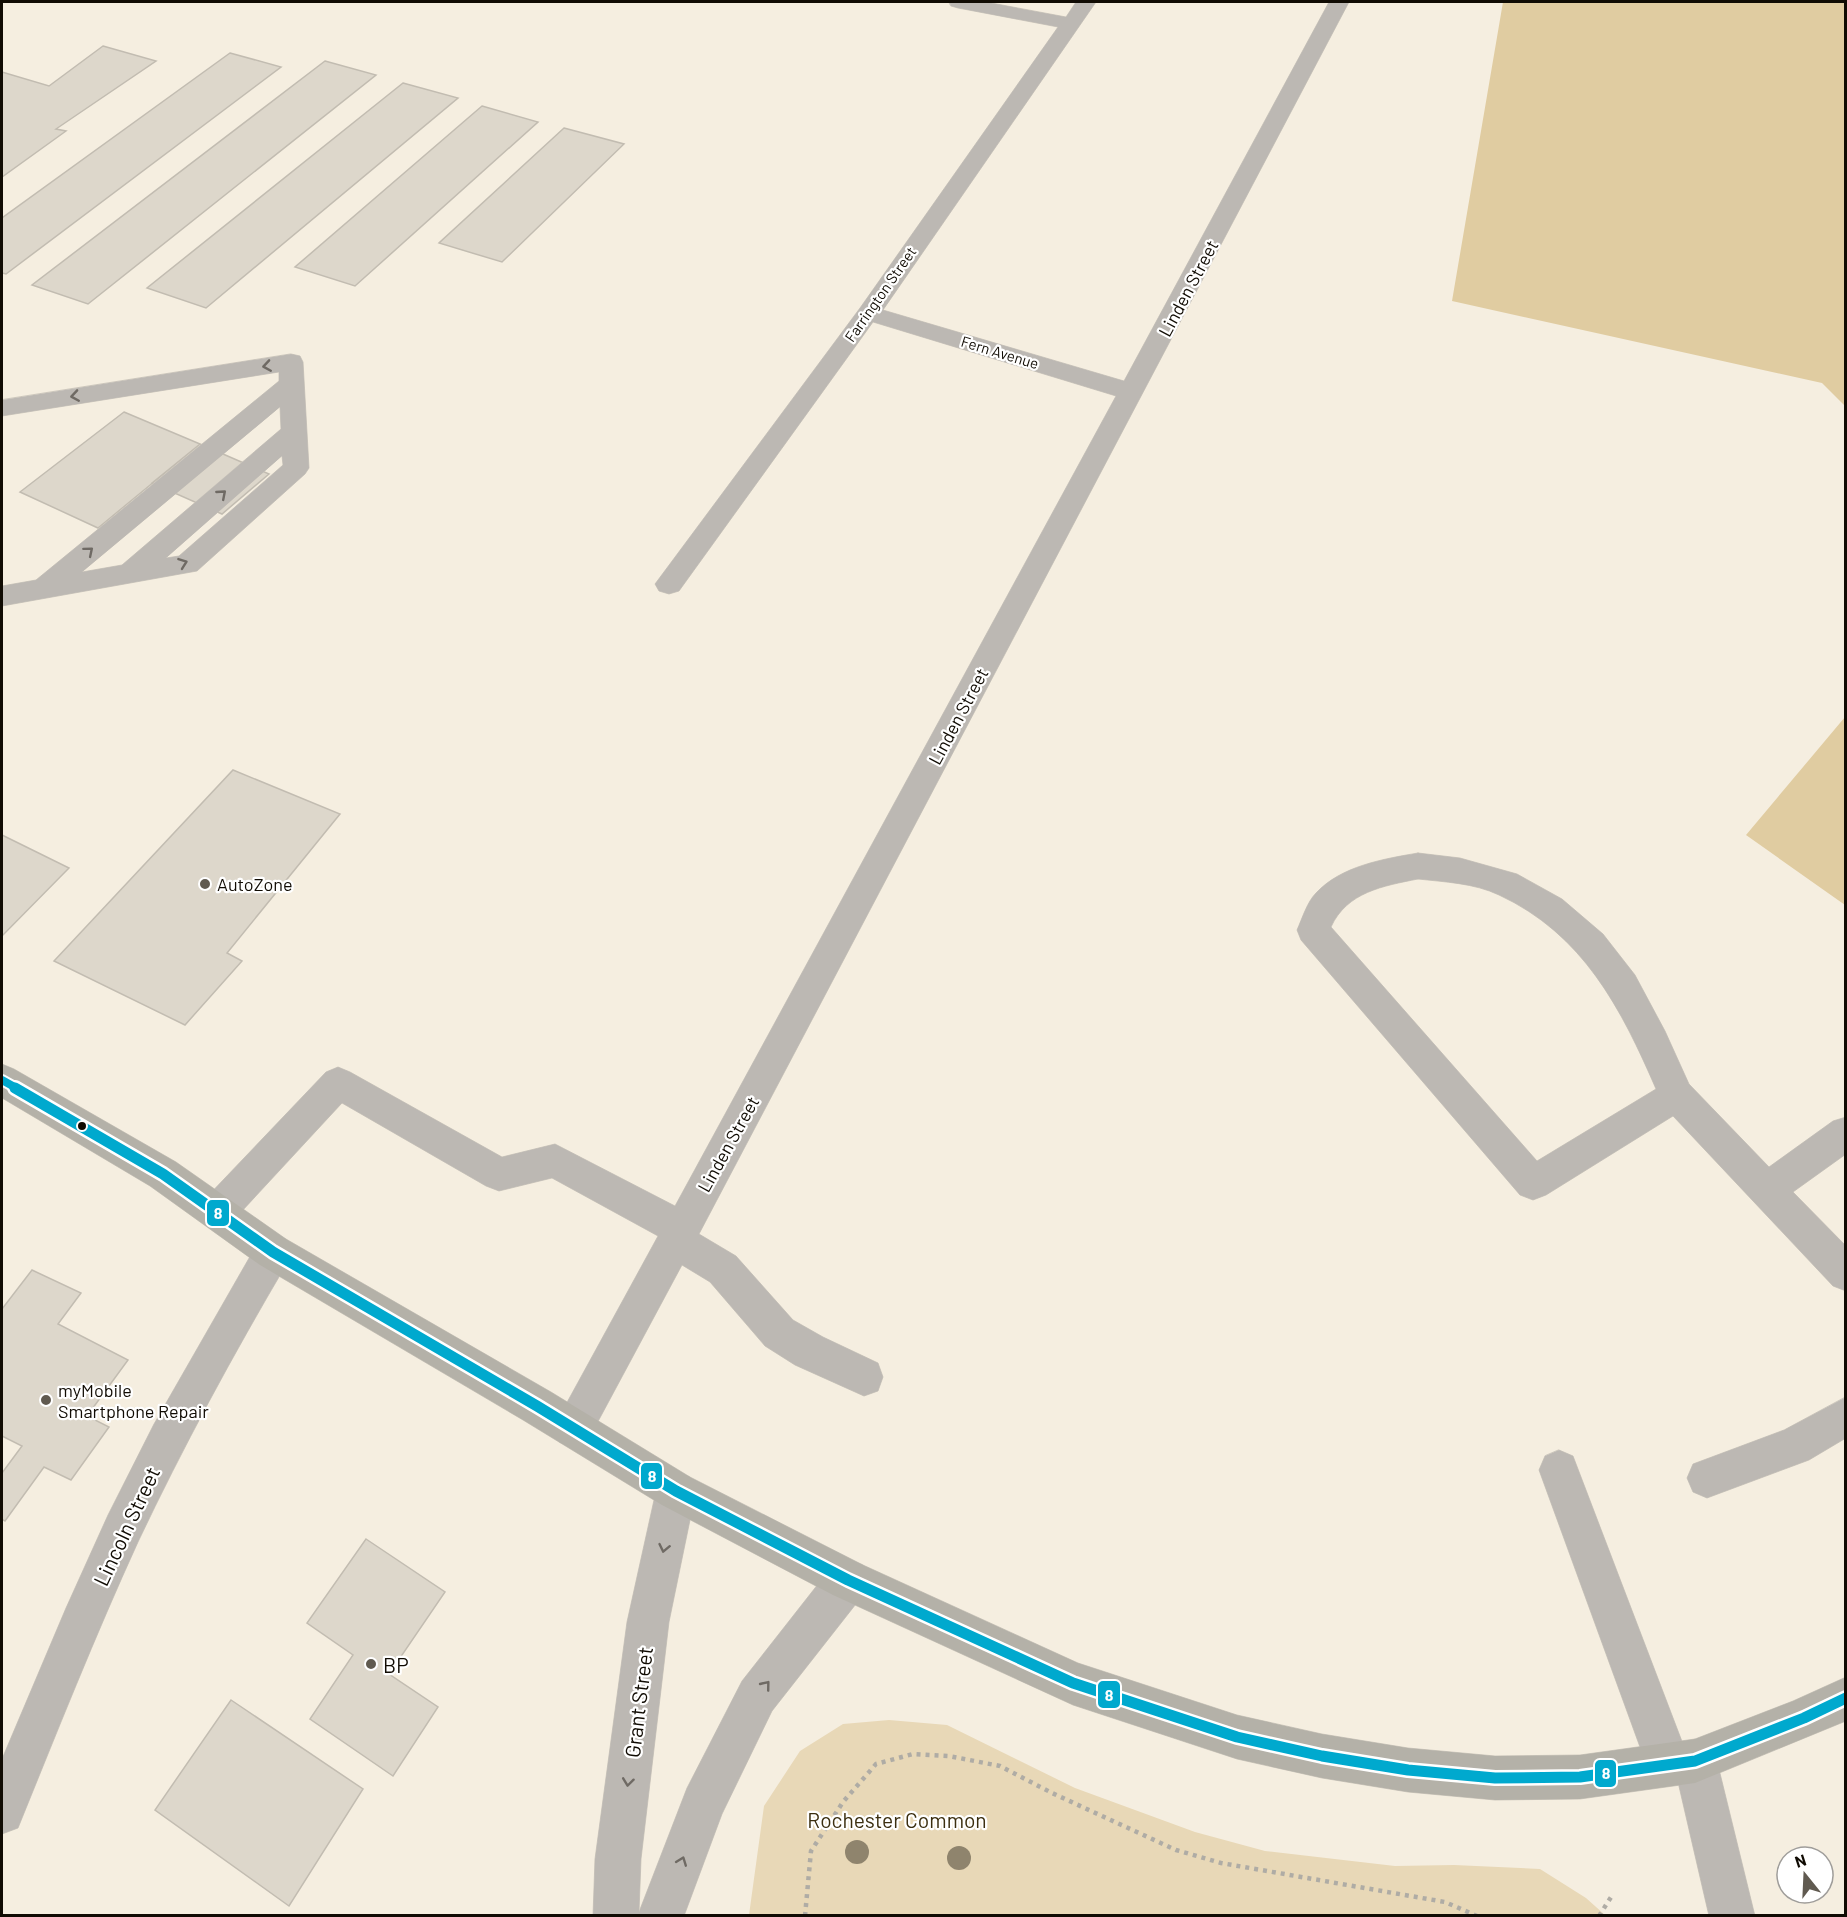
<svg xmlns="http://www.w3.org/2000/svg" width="1847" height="1917" viewBox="0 0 1847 1917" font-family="Barlow,sans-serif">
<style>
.green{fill:#e8d8b7}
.forest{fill:#e0cca1}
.building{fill:#ddd7cb;stroke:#c2bcb1;stroke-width:1.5}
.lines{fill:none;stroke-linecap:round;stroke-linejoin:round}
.minor-casing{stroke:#cfc9be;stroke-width:1}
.major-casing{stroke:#cfc9be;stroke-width:1}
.path{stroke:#afaca5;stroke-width:4.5;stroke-dasharray:4 5;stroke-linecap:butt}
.minor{fill:#bcb8b3;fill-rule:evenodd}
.major{fill:#b4b1a8;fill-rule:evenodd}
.bus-1-far1-casing{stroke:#fff;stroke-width:12}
.bus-1-casing{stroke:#fff;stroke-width:16}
.bus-1-far1{stroke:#00a9ce;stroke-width:8}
.bus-1{stroke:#00a9ce;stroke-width:11}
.tree{fill:#8f846d}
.oneway{stroke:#6f6a64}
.poi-dot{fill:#605a50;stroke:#fff;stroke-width:2}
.bus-dot{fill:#100b03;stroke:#fff;stroke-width:2}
.labels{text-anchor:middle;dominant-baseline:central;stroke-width:4.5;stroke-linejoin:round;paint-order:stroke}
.far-street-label{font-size:15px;fill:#100b03;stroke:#fff}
.street-label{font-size:18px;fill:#100b03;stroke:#fff}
.poi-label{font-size:18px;fill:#100b03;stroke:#fff;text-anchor:start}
.near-street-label{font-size:21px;fill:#100b03;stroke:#fff}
.near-poi-label{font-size:21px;fill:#100b03;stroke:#fff;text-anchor:start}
.near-park-label{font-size:21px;fill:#3b2e0f;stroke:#fff}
.line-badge{stroke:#fff;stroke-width:2}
.badge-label{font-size:16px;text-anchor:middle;font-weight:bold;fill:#fff}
</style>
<rect width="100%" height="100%" fill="#f5eee0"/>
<path class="green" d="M889,1720L947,1725L1075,1788L1195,1832L1265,1851L1395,1866L1454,1865L1540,1869L1586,1898L1605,1915H749L764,1806L800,1751L843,1724Z"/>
<path class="forest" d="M1503,2H1845V406L1822,383L1452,301Z
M1845,717V905L1746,835Z"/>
<path class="building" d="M103,46L156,61L56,129L66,131L2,177V72L49,86Z
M230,53L281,67L6,274L2,273V218Z
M325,61L376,75L88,304L32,285Z
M403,83L458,98L206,308L147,288Z
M482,106L538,122L355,286L295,267Z
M564,128L624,144L502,262L439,243Z
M124,412L200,444L98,528L20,492Z
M200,444L269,474L222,514L152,483Z
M233,770L340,814L227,953L242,961L185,1025L54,961Z
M2,835L69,868L2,936Z
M32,1270L81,1293L58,1324L128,1360L87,1416L109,1427L71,1480L44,1467L5,1521L2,1519V1473L22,1446L2,1436V1309Z
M366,1539L445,1592L389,1674L438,1707L393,1776L310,1719L353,1655L307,1623Z
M231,1700L363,1789L289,1906L155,1810Z"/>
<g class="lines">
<g class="minor-casing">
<path id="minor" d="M949,2H986L1066,17L1076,2H1096L883,310L1124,381L1329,2H1349L699,1234L736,1256L793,1320L823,1337L878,1363L883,1377L878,1391L864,1396L795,1365L765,1346L710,1282L682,1265L587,1442L573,1448L559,1442L553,1428L658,1236L552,1178L499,1191L486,1186L342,1103L230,1224L217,1229L204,1224L199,1212L204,1200L326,1072L338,1067L350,1072L502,1157L555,1144L675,1206L1116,396L873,322L679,591L669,594L659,591L655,584L860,308L1058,27L958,8L951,6Z
M291,354L300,356L303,362L309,468L305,474L197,571L2,606V586L36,580L279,381V372L2,416V400ZM280,407L281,429L122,565L82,572ZM282,456L283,465L179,556L166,558Z
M1418,853L1460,858L1517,874L1562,899L1603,934L1635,975L1665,1031L1689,1084L1769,1167L1833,1121L1846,1117V1154L1793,1192L1846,1246V1291L1833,1286L1673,1116L1546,1195L1533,1200L1520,1195L1301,940L1297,930C1302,919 1307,902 1316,893C1341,866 1383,859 1418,853ZM1418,879C1444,882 1474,883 1499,895C1583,934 1621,1008 1656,1089L1537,1161L1331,927C1347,892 1383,886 1418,879Z
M273,1234L286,1239L292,1252L286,1265C233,1355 183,1447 138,1542C95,1636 57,1732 18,1828L2,1834V1759L66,1608L108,1515L154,1424L260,1239Z
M1846,1397V1438L1809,1460L1707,1498L1693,1492L1687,1478L1693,1464L1784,1430Z
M1559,1450L1573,1456L1683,1744L1695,1739L1711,1745L1717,1761L1755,1916H1709L1678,1782L1668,1786L1652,1780L1539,1470L1545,1456Z
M676,1471L690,1477L696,1491L669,1622L641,1859L639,1912L687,1788L742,1681L833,1565L848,1559L863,1565L869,1580L863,1595L772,1711L722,1814L684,1916H593L595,1859L627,1622L656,1491L662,1477Z"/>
</g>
<g class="major-casing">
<path id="major" d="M2,1064L14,1069L176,1162L286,1239L551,1392L690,1477L863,1565L1078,1663L1237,1715L1322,1734L1408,1748L1495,1756L1580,1755L1695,1739L1793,1701L1846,1677V1721L1695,1783L1580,1799L1495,1800L1408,1792L1322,1778L1237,1759L1073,1705L833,1595L662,1505L523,1420L260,1265L150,1186L2,1098Z"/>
</g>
<path class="path" d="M805,1916L811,1851L843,1802L876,1764L913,1754L949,1756L1000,1766L1052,1793L1176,1850L1221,1863L1445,1902L1477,1916
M1599,1916L1613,1894"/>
<use href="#minor" class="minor"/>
<use href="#major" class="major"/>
<g class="bus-1-far1-casing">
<path id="bus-1-far1" d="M2,1080L18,1089"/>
</g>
<g class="bus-1-casing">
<path id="bus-1" d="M15,1088L163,1174L273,1252L537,1406L676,1491L848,1580L1073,1683L1237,1737L1322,1756L1408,1770L1495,1778L1580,1777L1695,1761L1804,1718L1846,1698"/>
</g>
<use href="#bus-1-far1" class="bus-1-far1"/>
<use href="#bus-1" class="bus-1"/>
</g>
<g class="tree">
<circle cx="857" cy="1852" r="12"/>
<circle cx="959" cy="1858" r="12"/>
</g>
<defs><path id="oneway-chevron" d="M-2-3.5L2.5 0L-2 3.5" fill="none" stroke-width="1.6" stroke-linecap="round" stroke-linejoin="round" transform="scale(1.5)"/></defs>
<g class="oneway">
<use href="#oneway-chevron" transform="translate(267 366) rotate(171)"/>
<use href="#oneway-chevron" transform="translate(75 396) rotate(171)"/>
<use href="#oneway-chevron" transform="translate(222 494) rotate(-41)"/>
<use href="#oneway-chevron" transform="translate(89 551) rotate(-40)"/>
<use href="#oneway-chevron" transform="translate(183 563) rotate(-20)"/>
<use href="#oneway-chevron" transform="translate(664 1548) rotate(102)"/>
<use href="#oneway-chevron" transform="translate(766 1685) rotate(-51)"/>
<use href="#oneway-chevron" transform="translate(628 1782) rotate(97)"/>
<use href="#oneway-chevron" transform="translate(682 1861) rotate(-69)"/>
</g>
<g class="poi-dot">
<circle cx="205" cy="884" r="6"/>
<circle cx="46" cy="1400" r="6"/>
<circle cx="371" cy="1664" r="6"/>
</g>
<circle class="bus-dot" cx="82" cy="1126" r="5"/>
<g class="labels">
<g class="far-street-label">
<text transform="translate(880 294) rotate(-55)">Farrington Street</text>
<text transform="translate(1000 352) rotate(17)">Fern Avenue</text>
</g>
<g class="street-label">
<text transform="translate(1188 288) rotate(-62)">Linden Street</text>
<text transform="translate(958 716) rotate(-62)">Linden Street</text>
<text transform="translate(728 1144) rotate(-61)">Linden Street</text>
</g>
<g class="poi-label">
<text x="217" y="884">AutoZone</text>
<text x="58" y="1390">myMobile<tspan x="58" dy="21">Smartphone Repair</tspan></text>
</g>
<g class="near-street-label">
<text transform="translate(126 1526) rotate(-65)">Lincoln Street</text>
<text transform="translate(638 1702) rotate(-83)">Grant Street</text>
</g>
<g class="near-poi-label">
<text x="383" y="1664">BP</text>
</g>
<g class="near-park-label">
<text x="897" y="1819">Rochester Common</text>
</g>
</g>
<g class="line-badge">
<rect x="206" y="1199" width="24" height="28" rx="6" fill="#00a9ce"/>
<rect x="640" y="1462" width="23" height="28" rx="6" fill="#00a9ce"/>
<rect x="1097" y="1680" width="24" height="29" rx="6" fill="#00a9ce"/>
<rect x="1594" y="1759" width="23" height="29" rx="6" fill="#00a9ce"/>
</g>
<g class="badge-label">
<text x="218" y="1219">8</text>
<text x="652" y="1482">8</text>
<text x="1109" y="1701">8</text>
<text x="1606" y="1779">8</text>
</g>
<rect width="1847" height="1917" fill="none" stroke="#100b03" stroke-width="6"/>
<g transform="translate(1805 1875) rotate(342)"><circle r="28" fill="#ffffff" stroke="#9f9d9a" stroke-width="1.5"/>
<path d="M0-4.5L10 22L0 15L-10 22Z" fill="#605a50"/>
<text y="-9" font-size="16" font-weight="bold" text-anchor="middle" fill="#100b03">N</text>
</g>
</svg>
